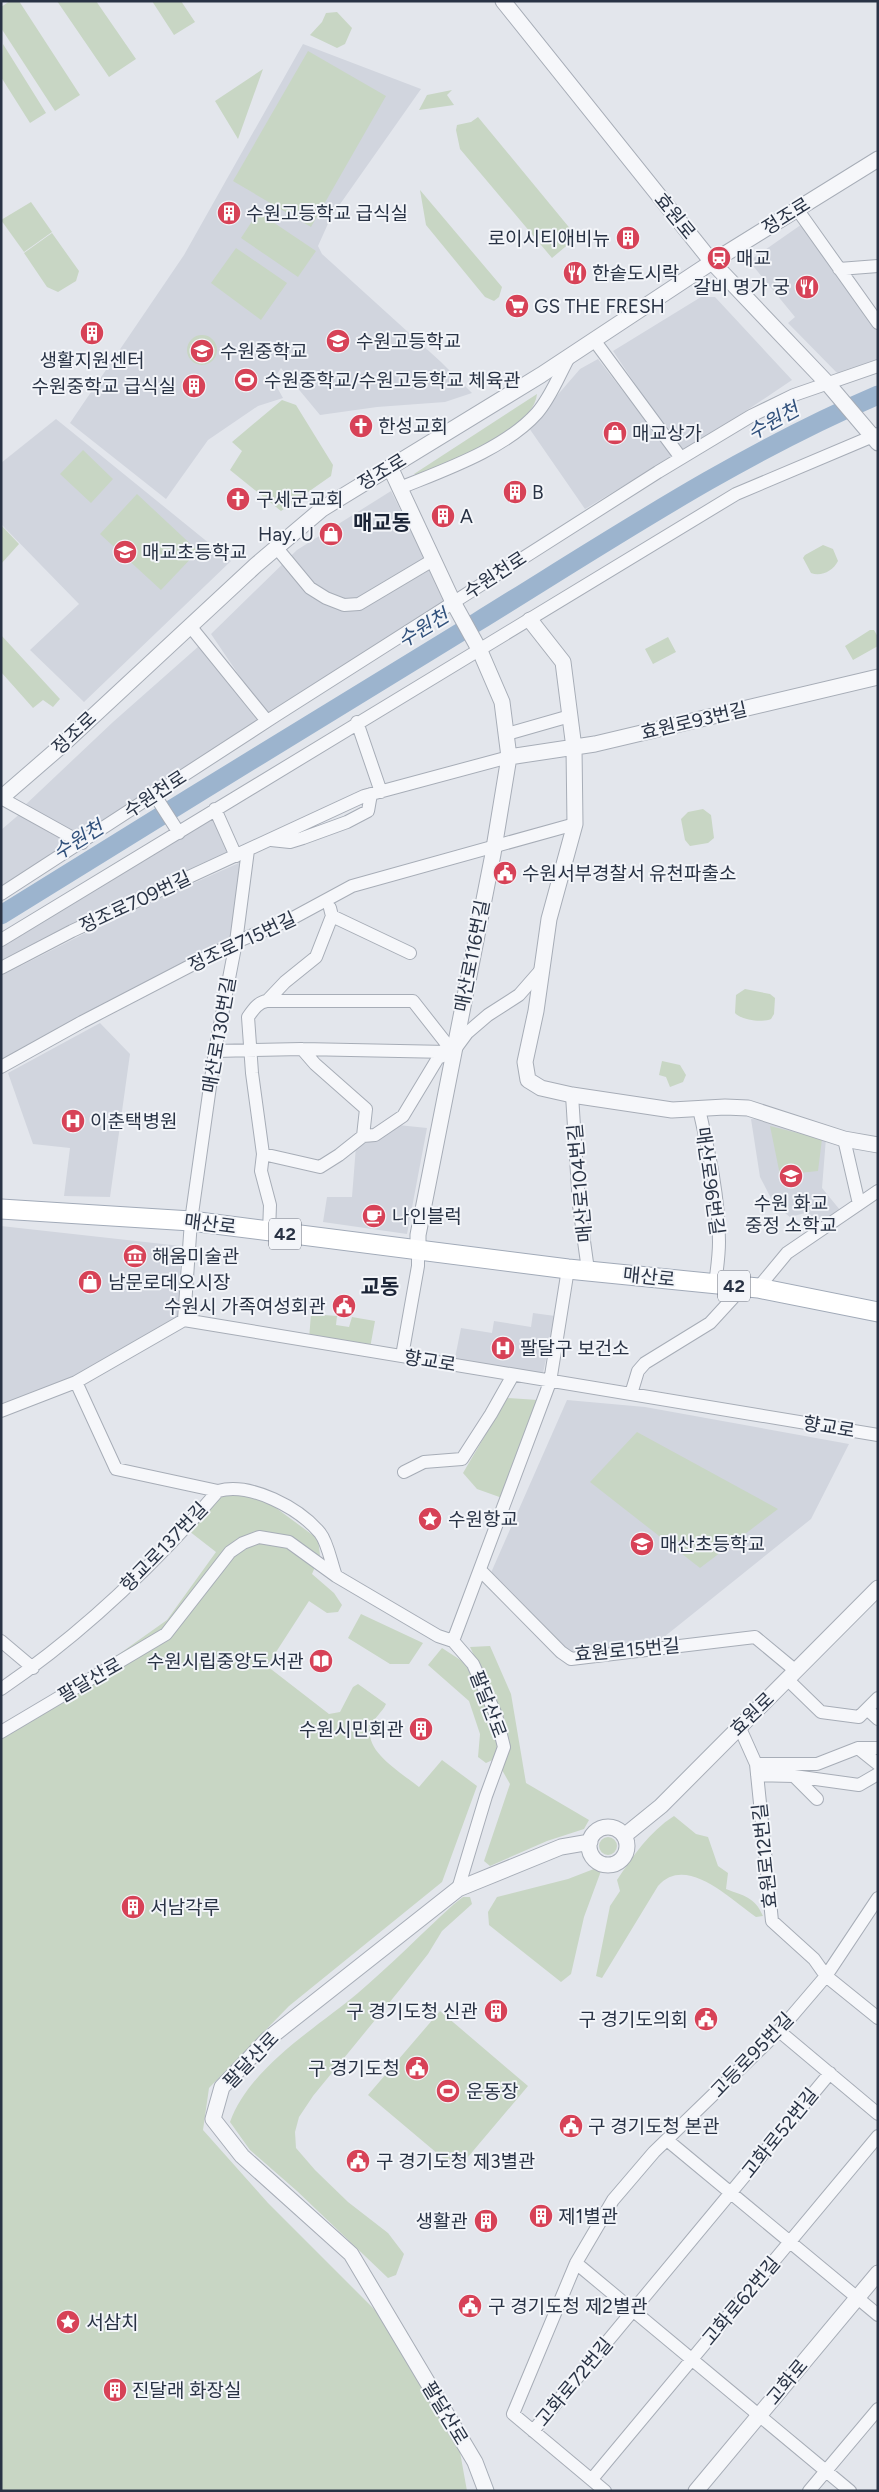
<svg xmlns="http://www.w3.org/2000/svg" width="879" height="2492" viewBox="0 0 879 2492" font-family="Figtree,'Noto Sans KR',sans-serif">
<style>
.built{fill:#d1d5de}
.green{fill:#c8d6c4}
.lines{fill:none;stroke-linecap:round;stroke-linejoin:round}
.river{stroke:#9cb4ce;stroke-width:19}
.minor-casing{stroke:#a7adb7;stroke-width:14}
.tertiary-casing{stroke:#a7adb7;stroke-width:17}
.primary-casing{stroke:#a1aab8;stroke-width:21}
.minor{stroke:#f6f7fa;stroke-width:12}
.tertiary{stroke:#f6f7fa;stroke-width:15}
.primary{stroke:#fff;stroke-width:19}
.labels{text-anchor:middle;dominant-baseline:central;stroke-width:4;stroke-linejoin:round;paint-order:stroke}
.shield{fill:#f3f5f9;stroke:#666d7b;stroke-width:1}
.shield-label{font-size:18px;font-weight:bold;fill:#293345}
.poi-label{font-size:19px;fill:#293345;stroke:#f3f5f9;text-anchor:start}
.street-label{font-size:19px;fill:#293345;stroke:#f3f5f9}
.water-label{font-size:20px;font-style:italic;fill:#31517c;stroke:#f3f5f9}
.quarter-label{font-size:21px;font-weight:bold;fill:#1b2436;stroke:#f3f5f9}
</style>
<rect width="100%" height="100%" fill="#e3e6ec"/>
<path class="built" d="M303,44L421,89L331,217L318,246L322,254L441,362L472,393L445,402L377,407L320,415L281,368L273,380L283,398L258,406L208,440L166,499L70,423L184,255Z
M805,222L878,328V363L840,376L788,323L795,317L749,261Z
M701,297H715L792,380L682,454L613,351Z
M598,359L673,456L585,509L529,428L580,369Z
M56,419L231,561L84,702L30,650L79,604L1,524V463Z
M391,491L446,602L266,715L211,634L297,550Z
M199,646L261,722L81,840L22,808L113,722Z
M22,812L74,844L1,889V830Z
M213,813L230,854L1,961V943Z
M241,862L233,941L1,1061V976L111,920Z
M100,1023L130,1054L110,1197L64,1196L70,1148L33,1144L8,1073Z
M751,1119L772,1120L826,1138L822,1188L840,1210L813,1230L805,1213L790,1217L774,1204L760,1177Z
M398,1125L427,1128L407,1234L323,1222L327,1197H352L356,1146L378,1139Z
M1,1226L181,1246L178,1318L75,1378L1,1407Z
M533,1313L555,1316L542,1378L454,1363L461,1328L492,1333L494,1321L531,1327Z
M567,1400L645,1407L849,1444L811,1519L664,1637L653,1644L571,1656L490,1575Z"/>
<path class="green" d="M10,1H19L80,95L55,111L1,28V7Z
M57,1H96L136,59L109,77Z
M152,1H181L195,22L174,35Z
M337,12L352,28L345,44L337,48L310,35L322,22L326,13Z
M3,44L46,113L30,123L1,77Z
M308,51L386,96L311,227L233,181Z
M263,69L238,139L215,101Z
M452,90L447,95L454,105L419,110L427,95Z
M478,117L577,237L552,258L460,149L456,130L457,125L471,122Z
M420,190L502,287L499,297L494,301L485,297L426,225Z
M31,202L52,232L24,252L1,220Z
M258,212L316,251L298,277L241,238Z
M52,233L79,271L76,281L58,292L47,287L24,253Z
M236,248L287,283L261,320L211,283Z
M187 350a15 15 0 1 1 30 0a15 15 0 1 1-30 0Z
M537,394C534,430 449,462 419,477L414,474Z
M282,400L296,405L333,465L331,476L281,511L230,470L242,451L232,442Z
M83,450L113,479L91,503L60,474Z
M137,494L198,551L161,590L100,534Z
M1,525L19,544L1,564Z
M823,545L833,549L838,561C833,571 821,577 811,573L803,558L805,555Z
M870,630H874L878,637V646L853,660L845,646Z
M1,635L60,699L53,707L43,700L33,708L1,672Z
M668,637L676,652L653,664L645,649Z
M703,809L711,815L714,838L708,843L690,846L685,840L681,819L688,812Z
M745,989L770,994L775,998L774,1014L771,1019C762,1023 741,1020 735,1013L736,995Z
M662,1061L680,1065L686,1075L683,1082L670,1087L666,1077L659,1075Z
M770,1126L822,1139L818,1171L780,1175Z
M311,1314L337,1316L336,1325L349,1327L352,1317L375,1321L370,1348L309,1339Z
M507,1398L538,1400L505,1499L477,1489L463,1473Z
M637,1432L778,1509L700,1568L590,1482Z
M226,1490L264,1499L318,1539L320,1555L312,1574L334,1593L342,1605L338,1612L327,1613L309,1601L267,1666L329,1714L340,1712L353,1687L358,1684L386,1704C382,1713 374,1717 371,1727C363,1751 402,1773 419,1787L442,1760L477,1786L442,1882L289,2006L209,2088L203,2130L268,2203L380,2315L437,2402L460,2452L467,2491H1V1738L167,1620L216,1552L189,1531Z
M361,1614L423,1643L409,1664H390L348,1638Z
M490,1646L511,1694L526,1783L589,1820L584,1829L547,1841L490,1866L484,1861L510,1784L502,1770L492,1693L470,1647Z
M442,1648L462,1661L476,1679L502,1747L497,1758L486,1763L478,1757L480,1734L469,1701L428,1665Z
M674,1816L696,1834L708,1837L718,1866L728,1873L726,1889C744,1896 755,1897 763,1916L756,1917C730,1899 686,1854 658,1886L602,1978L596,1976L610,1906L620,1891L617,1880C633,1856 649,1832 674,1816Z
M599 1846a9 9 0 1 1 18 0a9 9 0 1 1-18 0Z
M599,1867L601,1871L584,1917L571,1974L561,1982L489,1925L488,1912L497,1897L568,1879Z
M463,1897H470L472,1904L442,1931L428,1954L402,1987L313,2096L299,2117L295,2132L296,2148L315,2170L348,2202L388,2233L404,2254L396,2275L388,2278L297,2191L250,2150L230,2122C250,2067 315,2029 358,1993C391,1965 422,1933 454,1904Z
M440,2011L528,2086L457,2170L368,2095Z"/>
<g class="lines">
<path class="river" d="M1,915C159,816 318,720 477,622C607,542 737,455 878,395"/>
<g class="minor-casing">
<path id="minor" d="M797,209L878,323
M839,269L878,266
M594,340L681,458
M400,488C444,470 505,449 537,413C551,397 559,375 569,357
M276,547L310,588L326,598L344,605L359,604L433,560
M190,626L267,721
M357,722L381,792
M507,734L570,716
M154,794L179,833
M1,798L82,843
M215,809L236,856
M271,840L290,842L303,838L347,822L368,811L371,794
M1,894L275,716L658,472L751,416L794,395L878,366
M330,908L332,916L410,953
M1,940L736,494L878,434
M1,968L72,931L364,796L509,757
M267,1001H413L453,1052
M215,1051L302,1049L448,1052
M1,1067L82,1022L236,942L291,919L352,886L575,824
M572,1095L579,1205L588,1270
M699,1109C709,1153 719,1196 719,1242C719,1256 717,1270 715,1284
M363,1136L375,1135L403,1116L438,1058L453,1052L467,1033L488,1015L519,995L540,971
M844,1139L859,1204
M263,1154L320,1167L339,1155L363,1136L366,1109L315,1064L302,1049
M269,1232L270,1205L261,1171L263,1154L252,1073L248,1017C253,1010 258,1002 267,1001L285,982L316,957L332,916
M758,1288L787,1253L878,1191
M184,1320L191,1221L215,1051L236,942L248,850
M402,1356L418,1266V1250
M76,1382L116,1469L218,1491C251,1482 299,1508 320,1533C328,1543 331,1563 336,1576
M631,1394L638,1371L645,1363L710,1323L743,1287
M1,1411L76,1382L184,1320L878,1435
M404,1472L424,1462L462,1459L491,1414L513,1375
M481,1571L561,1652L571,1659L755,1637L796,1671
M1,1641L33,1668
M453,1641L550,1382L568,1269
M787,1679L821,1712L859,1717L878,1698
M1,1689C82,1634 154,1565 218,1491
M867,1709L878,1719
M739,1726L756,1764L772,1921L814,1959L826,1976L878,2018
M1,1732L166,1634L230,1552L243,1543L259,1537L289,1542L336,1576L438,1636L453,1641L473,1664L496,1715L504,1747L486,1796L458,1889
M858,1748L878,1764
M756,1764H817L858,1748H878
M757,1775L794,1776L817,1799
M794,1776L859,1785L878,1774
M779,2031L878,2114
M667,2140L878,2315
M576,2263L850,2491
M533,2431L830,2073
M592,2479L878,2136
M605,2491L513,2414L576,2263L613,2200L654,2152L779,2031L826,1976L878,1898
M809,2491L878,2409"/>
</g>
<g class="tertiary-casing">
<path id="tertiary" d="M503,1L712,262L828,384L878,443
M390,467L453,602L480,651L502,702L509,757L493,854L418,1235V1250
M530,620L563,662L574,748L575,824L549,919L536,1011L525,1062L528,1080L541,1088L572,1095L672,1110L725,1107L748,1108L844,1139L878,1145
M509,757L595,744L878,677
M1,798L60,747L256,565L322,509L541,375L712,262L878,159
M589 1846a19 19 0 1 1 38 0a19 19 0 1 1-38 0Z
M624,1836L661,1806L878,1588
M486,2491L475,2462L351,2254L242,2156L213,2119L222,2087L268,2039L458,1889L561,1847L590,1842
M696,2491L878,2273"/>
</g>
<g class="primary-casing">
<path id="primary" d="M1,1209L191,1221L568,1269L758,1288L878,1312"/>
</g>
<use href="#minor" class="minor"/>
<use href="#tertiary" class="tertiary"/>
<use href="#primary" class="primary"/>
</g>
<defs>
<g id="building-disc" transform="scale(1.25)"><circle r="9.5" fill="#d74257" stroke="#f3f5f9"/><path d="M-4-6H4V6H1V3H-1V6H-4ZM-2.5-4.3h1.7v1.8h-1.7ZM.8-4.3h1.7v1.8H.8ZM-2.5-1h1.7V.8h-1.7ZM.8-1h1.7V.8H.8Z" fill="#fff"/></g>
<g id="station-disc" transform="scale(1.25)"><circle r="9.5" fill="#d74257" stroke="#f3f5f9"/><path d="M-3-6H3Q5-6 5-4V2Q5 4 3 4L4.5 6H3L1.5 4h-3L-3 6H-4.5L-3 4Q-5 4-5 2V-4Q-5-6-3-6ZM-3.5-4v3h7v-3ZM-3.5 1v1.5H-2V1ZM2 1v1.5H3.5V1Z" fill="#fff"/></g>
<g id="restaurant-disc" transform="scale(1.25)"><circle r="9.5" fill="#d74257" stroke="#f3f5f9"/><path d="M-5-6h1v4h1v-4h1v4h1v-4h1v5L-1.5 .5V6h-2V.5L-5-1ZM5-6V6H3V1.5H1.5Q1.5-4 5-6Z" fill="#fff"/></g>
<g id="supermarket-disc" transform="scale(1.25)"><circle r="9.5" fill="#d74257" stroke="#f3f5f9"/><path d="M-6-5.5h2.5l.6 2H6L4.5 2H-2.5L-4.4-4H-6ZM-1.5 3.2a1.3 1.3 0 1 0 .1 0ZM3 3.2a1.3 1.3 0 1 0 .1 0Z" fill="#fff"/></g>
<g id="school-disc" transform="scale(1.25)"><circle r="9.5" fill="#d74257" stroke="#f3f5f9"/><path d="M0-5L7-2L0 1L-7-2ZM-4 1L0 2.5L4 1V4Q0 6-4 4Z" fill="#fff"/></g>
<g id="stadium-disc" transform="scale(1.25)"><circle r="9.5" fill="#d74257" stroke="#f3f5f9"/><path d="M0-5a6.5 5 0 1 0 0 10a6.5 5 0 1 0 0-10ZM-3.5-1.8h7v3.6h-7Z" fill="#fff"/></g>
<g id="church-disc" transform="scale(1.25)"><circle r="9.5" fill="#d74257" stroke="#f3f5f9"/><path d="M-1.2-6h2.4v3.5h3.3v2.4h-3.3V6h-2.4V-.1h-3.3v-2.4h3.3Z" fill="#fff"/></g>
<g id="shop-disc" transform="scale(1.25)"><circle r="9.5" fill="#d74257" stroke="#f3f5f9"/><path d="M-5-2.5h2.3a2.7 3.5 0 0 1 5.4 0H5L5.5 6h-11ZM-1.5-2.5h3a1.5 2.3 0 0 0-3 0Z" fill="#fff"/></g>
<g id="civic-disc" transform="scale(1.25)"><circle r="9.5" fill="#d74257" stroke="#f3f5f9"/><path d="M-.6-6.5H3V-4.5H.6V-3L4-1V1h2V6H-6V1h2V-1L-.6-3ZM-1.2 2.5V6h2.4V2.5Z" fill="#fff"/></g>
<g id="hospital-disc" transform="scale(1.25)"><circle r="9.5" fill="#d74257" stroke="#f3f5f9"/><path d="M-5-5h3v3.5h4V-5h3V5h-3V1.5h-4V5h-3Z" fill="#fff"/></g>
<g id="cafe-disc" transform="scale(1.25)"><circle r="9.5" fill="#d74257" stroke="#f3f5f9"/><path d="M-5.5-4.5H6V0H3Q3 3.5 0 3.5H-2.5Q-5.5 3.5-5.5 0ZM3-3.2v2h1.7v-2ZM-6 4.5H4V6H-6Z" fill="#fff"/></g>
<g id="museum-disc" transform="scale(1.25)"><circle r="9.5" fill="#d74257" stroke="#f3f5f9"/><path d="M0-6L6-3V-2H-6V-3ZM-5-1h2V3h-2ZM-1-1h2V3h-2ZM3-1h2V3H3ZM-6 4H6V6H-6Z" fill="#fff"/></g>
<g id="sight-disc" transform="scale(1.25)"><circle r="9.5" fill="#d74257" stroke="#f3f5f9"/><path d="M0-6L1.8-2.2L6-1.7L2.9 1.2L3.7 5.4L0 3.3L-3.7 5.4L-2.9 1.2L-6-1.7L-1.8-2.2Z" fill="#fff"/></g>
<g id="library-disc" transform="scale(1.25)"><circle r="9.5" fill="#d74257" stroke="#f3f5f9"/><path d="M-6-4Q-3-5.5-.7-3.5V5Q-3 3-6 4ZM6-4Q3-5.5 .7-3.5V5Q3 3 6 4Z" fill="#fff"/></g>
</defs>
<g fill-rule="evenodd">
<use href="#building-disc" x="229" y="213"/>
<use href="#building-disc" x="628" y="238"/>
<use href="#station-disc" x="719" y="258"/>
<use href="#restaurant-disc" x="575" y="273"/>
<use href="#restaurant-disc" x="807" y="287"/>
<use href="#supermarket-disc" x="517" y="306"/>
<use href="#building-disc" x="92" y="333"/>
<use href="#school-disc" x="338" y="341"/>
<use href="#school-disc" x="202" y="351"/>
<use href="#stadium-disc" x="246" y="380"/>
<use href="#building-disc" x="194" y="386"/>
<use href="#church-disc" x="361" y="426"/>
<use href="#shop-disc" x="615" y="433"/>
<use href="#building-disc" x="515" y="492"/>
<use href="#church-disc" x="238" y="499"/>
<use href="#building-disc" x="443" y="516"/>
<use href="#shop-disc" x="331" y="534"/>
<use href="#school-disc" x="125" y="552"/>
<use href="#civic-disc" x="505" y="873"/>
<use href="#hospital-disc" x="73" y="1121"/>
<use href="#school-disc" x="791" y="1176"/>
<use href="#cafe-disc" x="374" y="1216"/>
<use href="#museum-disc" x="135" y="1256"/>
<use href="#shop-disc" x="90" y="1282"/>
<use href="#civic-disc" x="344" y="1306"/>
<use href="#hospital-disc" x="503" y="1348"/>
<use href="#sight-disc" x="430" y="1519"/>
<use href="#school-disc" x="642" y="1544"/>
<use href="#library-disc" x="321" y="1661"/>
<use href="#building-disc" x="421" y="1729"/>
<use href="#building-disc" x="133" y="1907"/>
<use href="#building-disc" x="496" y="2011"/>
<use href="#civic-disc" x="706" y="2019"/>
<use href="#civic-disc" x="417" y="2068"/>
<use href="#stadium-disc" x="448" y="2091"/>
<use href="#civic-disc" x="571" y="2126"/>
<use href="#civic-disc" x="358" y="2161"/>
<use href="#building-disc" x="541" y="2216"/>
<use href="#building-disc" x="486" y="2221"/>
<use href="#civic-disc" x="470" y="2306"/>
<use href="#sight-disc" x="68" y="2322"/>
<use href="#building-disc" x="115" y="2390"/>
</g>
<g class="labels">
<g class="shield">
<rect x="269" y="1218.5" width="32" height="31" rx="4"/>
<rect x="718" y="1270.5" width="32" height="31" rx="4"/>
</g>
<g class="shield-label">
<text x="285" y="1234">42</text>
<text x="734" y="1286">42</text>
</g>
<g class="poi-label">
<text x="246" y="213">수원고등학교 급식실</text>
<text x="610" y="238" text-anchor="end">로이시티애비뉴</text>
<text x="736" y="258">매교</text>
<text x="592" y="273">한솥도시락</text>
<text x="790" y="287" text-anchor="end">갈비 명가 궁</text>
<text x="534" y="306">GS THE FRESH</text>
<text x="356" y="341">수원고등학교</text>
<text x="220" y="351">수원중학교</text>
<text x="92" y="360" text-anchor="middle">생활지원센터</text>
<text x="264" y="380">수원중학교/수원고등학교 체육관</text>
<text x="176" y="386" text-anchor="end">수원중학교 급식실</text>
<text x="378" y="426">한성교회</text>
<text x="632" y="433">매교상가</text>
<text x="532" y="492">B</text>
<text x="256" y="499">구세군교회</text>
<text x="460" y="516">A</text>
<text x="314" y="534" text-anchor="end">Hay. U</text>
<text x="142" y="552">매교초등학교</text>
<text x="522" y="873">수원서부경찰서 유천파출소</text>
<text x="90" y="1121">이춘택병원</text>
<text x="791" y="1203" text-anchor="middle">수원 화교<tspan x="791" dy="22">중정 소학교</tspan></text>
<text x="392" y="1216">나인블럭</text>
<text x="152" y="1256">해움미술관</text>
<text x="108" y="1282">남문로데오시장</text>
<text x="326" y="1306" text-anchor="end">수원시 가족여성회관</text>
<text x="520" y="1348">팔달구 보건소</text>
<text x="448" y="1519">수원항교</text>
<text x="660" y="1544">매산초등학교</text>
<text x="304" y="1661" text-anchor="end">수원시립중앙도서관</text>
<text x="404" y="1729" text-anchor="end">수원시민회관</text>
<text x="150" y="1907">서남각루</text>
<text x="478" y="2011" text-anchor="end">구 경기도청 신관</text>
<text x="688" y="2019" text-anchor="end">구 경기도의회</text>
<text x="400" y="2068" text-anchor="end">구 경기도청</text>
<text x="466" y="2091">운동장</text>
<text x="588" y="2126">구 경기도청 본관</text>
<text x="376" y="2161">구 경기도청 제3별관</text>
<text x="558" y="2216">제1별관</text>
<text x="468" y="2221" text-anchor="end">생활관</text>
<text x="488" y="2306">구 경기도청 제2별관</text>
<text x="86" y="2322">서삼치</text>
<text x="132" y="2390">진달래 화장실</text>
</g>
<g class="street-label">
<text transform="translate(675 216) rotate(51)">효원로</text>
<text transform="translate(786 216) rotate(-32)">정조로</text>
<text transform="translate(382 472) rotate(-31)">정조로</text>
<text transform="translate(495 575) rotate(-33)">수원천로</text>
<text transform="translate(694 721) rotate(-13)">효원로93번길</text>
<text transform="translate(74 733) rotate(-43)">정조로</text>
<text transform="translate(155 794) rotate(-33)">수원천로</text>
<text transform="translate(135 902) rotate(-25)">정조로709번길</text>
<text transform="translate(242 942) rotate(-25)">정조로715번길</text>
<text transform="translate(472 956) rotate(-79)">매산로116번길</text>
<text transform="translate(219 1035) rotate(-80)">매산로130번길</text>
<text transform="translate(710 1181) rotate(82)">매산로96번길</text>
<text transform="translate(580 1183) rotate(-95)">매산로104번길</text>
<text transform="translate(210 1224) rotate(7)">매산로</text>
<text transform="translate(649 1277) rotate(6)">매산로</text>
<text transform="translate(430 1361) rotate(9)">향교로</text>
<text transform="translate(829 1427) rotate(9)">향교로</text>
<text transform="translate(164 1547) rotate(-46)">향교로137번길</text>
<text transform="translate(627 1650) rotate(-5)">효원로15번길</text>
<text transform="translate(90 1680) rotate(-30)">팔달산로</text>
<text transform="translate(488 1704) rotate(69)">팔달산로</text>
<text transform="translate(752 1714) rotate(-44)">효원로</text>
<text transform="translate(765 1856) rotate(-96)">효원로12번길</text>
<text transform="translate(752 2055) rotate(-46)">고등로95번길</text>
<text transform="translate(251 2060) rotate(-46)">팔달산로</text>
<text transform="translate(780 2133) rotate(-51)">고화로52번길</text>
<text transform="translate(741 2301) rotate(-50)">고화로62번길</text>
<text transform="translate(574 2382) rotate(-50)">고화로72번길</text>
<text transform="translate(787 2382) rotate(-50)">고화로</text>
<text transform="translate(445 2413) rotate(59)">팔달산로</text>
</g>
<g class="water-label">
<text transform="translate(773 421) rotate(-29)">수원천</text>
<text transform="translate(423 628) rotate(-31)">수원천</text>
<text transform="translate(78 840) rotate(-32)">수원천</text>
</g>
<g class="quarter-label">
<text x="382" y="522">매교동</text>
<text x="380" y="1286">교동</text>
</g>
</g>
<rect width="879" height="2492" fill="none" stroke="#293345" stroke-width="5"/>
</svg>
